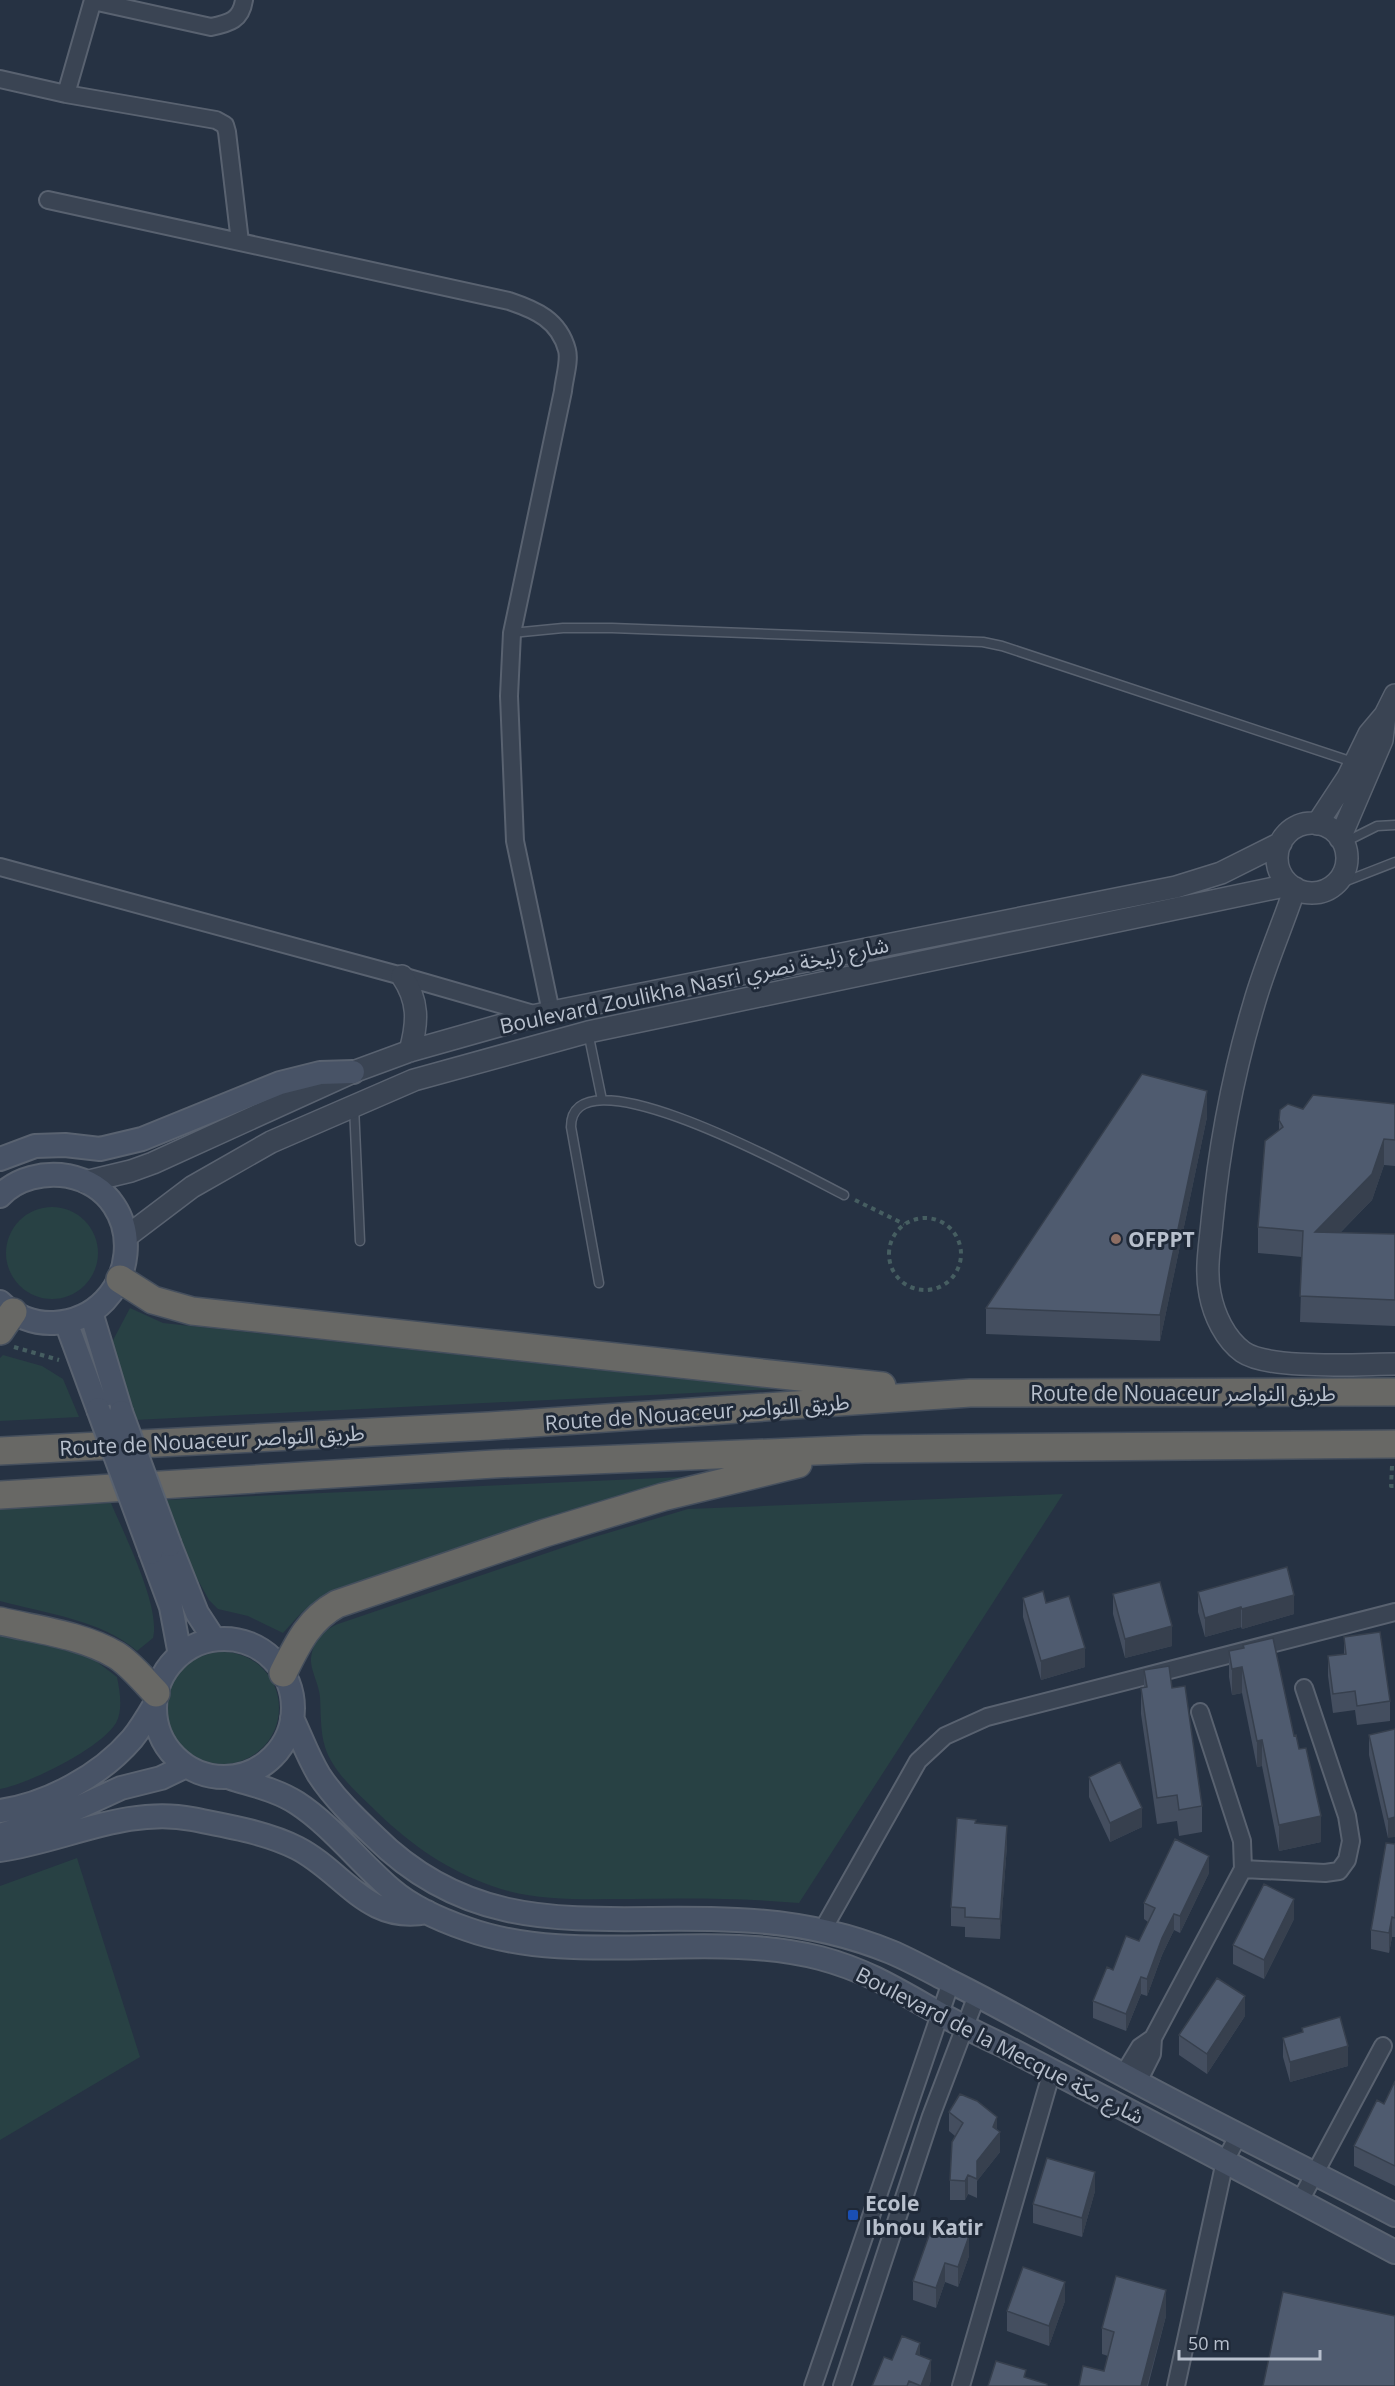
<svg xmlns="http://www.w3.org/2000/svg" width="1395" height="2386" viewBox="0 0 1395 2386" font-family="'Open Sans','Noto Sans Arabic',sans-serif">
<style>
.green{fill:#284144}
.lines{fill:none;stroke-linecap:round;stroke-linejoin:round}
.service-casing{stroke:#596270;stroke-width:11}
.minor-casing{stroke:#596270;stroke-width:20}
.tertiary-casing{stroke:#596270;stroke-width:24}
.secondary-casing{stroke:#596270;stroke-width:26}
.trunk-casing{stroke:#454f5d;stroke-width:30}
.path{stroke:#465e61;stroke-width:4;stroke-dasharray:4.5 4.5;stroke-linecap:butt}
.service{stroke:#3a4453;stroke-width:8}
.minor{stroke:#3a4453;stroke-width:16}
.tertiary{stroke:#3a4453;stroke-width:21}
.secondary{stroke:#485366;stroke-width:22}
.trunk{stroke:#686865;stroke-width:27}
.secondary-bridge-casing{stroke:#596270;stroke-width:26;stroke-linecap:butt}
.secondary-bridge{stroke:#485366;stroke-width:22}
.wall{fill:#444e5f}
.shaded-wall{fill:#37404e}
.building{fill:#4f5b6f;stroke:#37404e;stroke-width:1.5}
.education-dot{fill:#8d6e63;stroke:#1f2938;stroke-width:2}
.transit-dot{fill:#1a4fb4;stroke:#1f2938;stroke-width:2}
.labels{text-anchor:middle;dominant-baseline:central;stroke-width:6;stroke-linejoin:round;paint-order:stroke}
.street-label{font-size:21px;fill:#b8c0cd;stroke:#1f2938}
.poi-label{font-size:21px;font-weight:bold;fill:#b8c0cd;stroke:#1f2938;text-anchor:start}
</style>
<rect width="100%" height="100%" fill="#263243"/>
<path class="green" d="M6 1253a46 46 0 1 1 92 0a46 46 0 1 1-92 0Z
M130,1308L163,1323L775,1389L134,1420L111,1344Z
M3,1355L42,1366L63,1379L79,1417L0,1421V1358Z
M683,1477L686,1478L331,1594L302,1612L283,1633L248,1616L218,1609L209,1600L189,1564L165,1500Z
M1063,1494L799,1903C743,1898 687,1898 631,1899C585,1899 536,1902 492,1886C449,1871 411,1845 378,1813C360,1795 333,1773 325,1747C320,1731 321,1713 320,1697C319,1685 312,1673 311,1662C311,1643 322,1631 338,1624L591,1538L688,1509Z
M111,1503C124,1534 161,1607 153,1638L137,1651C102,1620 44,1613 0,1601V1508Z
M0,1632L92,1658L117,1677C120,1692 123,1710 116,1723C101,1748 29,1784 0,1789Z
M167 1708a56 56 0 1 1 112 0a56 56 0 1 1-112 0Z
M77,1858L140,2057L0,2140V1886Z"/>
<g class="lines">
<g class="service-casing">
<path id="service" d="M512,633L563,628H612L983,642L1002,646L1353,762
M1343,843L1377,826L1395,825
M1331,887L1395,862
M588,1032L602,1100
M354,1106L360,1241
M599,1283L571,1127C571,1044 812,1179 844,1195"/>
</g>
<g class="minor-casing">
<path id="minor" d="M93,1L211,27C230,23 241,20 244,0
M0,79L66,94L216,120L225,125L227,132L240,242
M66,94L93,0
M48,200L509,301C536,310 559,320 567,350C570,361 564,379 563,391L512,633L509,696L515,841L551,1012
M0,867L402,976L537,1015
M1243,1869L1325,1873L1339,1871L1347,1860L1351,1841L1347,1816L1304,1688
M822,1931L918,1761L945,1736L987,1717L1395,1612
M1123,2075L1140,2047L1153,2038L1243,1869L1242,1841L1200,1712
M1138,2082L1152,2054L1153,2038
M1300,2201L1383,2046
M813,2386L951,1982
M842,2386L931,2116L977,1995
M961,2386L1052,2071
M1176,2386L1225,2161L1238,2136"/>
</g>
<g class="tertiary-casing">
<path id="tertiary" d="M1277 858a35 35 0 1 1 70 0a35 35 0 1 1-70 0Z
M1317,824L1348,777L1369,734L1385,715L1395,695
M1340,838L1382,740L1385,716
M1295,888C1282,927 1265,965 1254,1004C1233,1074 1219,1149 1212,1222C1210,1245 1205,1270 1210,1294C1214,1315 1225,1339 1243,1352C1269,1370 1360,1364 1395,1364
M402,976C419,1001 418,1022 410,1051
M85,1182L131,1171L153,1163L353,1072L410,1051L537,1015L1176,887L1221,873L1281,843
M126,1237L192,1187L271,1142L414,1080L588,1032L1289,885"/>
</g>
<g class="secondary-casing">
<path id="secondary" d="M0,1159L35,1146L65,1145L100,1149L142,1139L280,1083L320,1073L353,1072
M0,1196C17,1178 44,1172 68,1176C153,1193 141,1318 54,1323C34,1324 14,1316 0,1302
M91,1312L121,1412
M66,1322L98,1409
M170,1545L197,1613L214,1639
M151,1553L171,1607L180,1655
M155 1708a69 69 0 1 1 138 0a69 69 0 1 1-138 0Z
M292,1718C301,1737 308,1757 319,1775C334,1798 354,1817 374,1836C482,1944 600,1913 737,1920C788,1922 842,1932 891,1952C910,1960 928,1970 947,1980C1006,2009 1062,2042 1120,2073C1210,2122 1303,2167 1395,2215
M231,1778C253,1785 277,1790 297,1803C331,1825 361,1864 392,1890C413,1908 441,1920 467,1929C576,1968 707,1929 820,1958C869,1971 899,1991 942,2015C961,2025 980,2035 1000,2044C1132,2112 1264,2182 1395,2252
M0,1811C48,1804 100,1776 132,1739C141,1728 148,1716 155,1704
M0,1835L60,1816L121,1788L161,1778L186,1766
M0,1850C64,1841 127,1806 192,1819C226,1826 266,1832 297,1848C344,1872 367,1924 427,1912"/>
</g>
<g class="trunk-casing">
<path id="trunk" d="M120,1279L153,1300L192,1311L882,1386
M0,1331L13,1312
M0,1451L489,1426L970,1393L1395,1392
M0,1495L494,1464L865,1449L1395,1444
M0,1621C38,1630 82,1635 116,1655C131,1664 144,1681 156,1693
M283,1673C297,1645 308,1620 337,1604L545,1533L663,1497L798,1464"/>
</g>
<path class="path" d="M855,1200L904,1224
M889 1254a36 36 0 1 1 72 0a36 36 0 1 1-72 0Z
M14,1347L59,1360
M1392,1466L1391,1486H1395"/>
<use href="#service" class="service"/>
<use href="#minor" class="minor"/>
<use href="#tertiary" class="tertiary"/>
<use href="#secondary" class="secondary"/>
<use href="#trunk" class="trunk"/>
<g class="secondary-bridge-casing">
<path id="secondary-bridge" d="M98,1409L151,1553
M121,1412L170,1545"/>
</g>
<use href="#secondary-bridge" class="secondary-bridge"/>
</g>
<path class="wall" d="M1395,1104V1166L1384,1165L1372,1200L1340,1233L1395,1234V1326L1300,1322L1302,1257L1258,1253V1227L1279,1130V1120L1303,1109Z
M1207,1117L1160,1341L986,1334V1308Z
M1198,1592L1294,1614L1242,1629L1241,1627L1205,1637L1198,1612Z
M1113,1594L1172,1646L1125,1658L1113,1614Z
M1023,1598L1046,1603L1085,1667L1041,1680L1023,1617Z
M1344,1637L1390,1701V1721L1357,1725L1355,1710L1333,1713L1328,1676V1656L1344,1654Z
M1243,1645L1294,1736L1321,1842L1279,1851L1262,1766L1257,1767L1242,1693L1232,1695L1229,1677V1651L1243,1648Z
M1144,1670L1172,1688L1202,1806V1832L1179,1836L1177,1821L1157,1824L1141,1714V1688L1144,1687Z
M1395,1729L1388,1838L1369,1755V1735Z
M1089,1777L1142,1827L1110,1842L1089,1797Z
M976,1823L1007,1845L1000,1939L965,1937V1927L951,1926V1907Z
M1395,1844V1937H1392L1389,1953L1371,1949V1930Z
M1209,1873L1180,1933L1174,1930L1162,1955L1147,1996L1141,1994L1126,2031L1093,2018V2001L1113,1970L1139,1941L1148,1922L1144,1919V1903Z
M1294,1919L1264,1979L1233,1964V1945Z
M1245,2016L1207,2074L1179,2055V2035Z
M1302,2028L1348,2066L1290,2082L1283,2057V2038L1302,2032Z
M1395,2081V2186L1354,2166V2146L1384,2104Z
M949,2112L997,2130L1000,2152L977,2181V2198L968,2194L965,2200H950V2180L955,2136L949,2131Z
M1095,2191L1082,2237L1033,2223V2204Z
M941,2231L969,2256L958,2287L945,2282L936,2308L913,2300V2281Z
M1065,2301L1049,2346L1007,2331V2311Z
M1166,2316L1148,2386H1079L1104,2371L1108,2356L1102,2354V2328Z
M920,2356L931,2380L929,2386H872L892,2360Z"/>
<path class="shaded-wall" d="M1207,1091V1117L1160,1341V1315Z
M1384,1139V1165L1372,1200L1315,1258V1232Z
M1294,1595V1614L1242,1629V1609Z
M1241,1607V1627L1205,1637V1618Z
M1172,1626V1646L1125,1658V1639Z
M1085,1648V1667L1041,1680V1661Z
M1242,1667V1693L1232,1695V1669Z
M1262,1740V1766L1257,1767V1741Z
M1142,1808V1827L1110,1842V1823Z
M1321,1816V1842L1279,1851V1825Z
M1395,1817V1837L1388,1838V1819Z
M1007,1826V1845L1000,1939V1919Z
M1209,1856V1873L1180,1933V1916Z
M1294,1899V1919L1264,1979V1960Z
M1174,1914V1930L1162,1955L1147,1996V1979L1162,1938Z
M1392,1917V1937L1389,1953V1933Z
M1141,1977V1994L1126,2031V2014Z
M1245,1996V2016L1207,2074V2054Z
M1348,2046V2066L1290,2082V2062Z
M997,2117V2136L1000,2132V2152L977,2181V2198V2161Z
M1095,2172V2191L1082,2237V2218Z
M968,2175V2194L965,2200V2181Z
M969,2236V2256L958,2287V2267Z
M945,2263V2282L936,2308V2288Z
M1065,2282V2301L1049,2346V2326Z
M1166,2290V2316L1147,2386H1141Z
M920,2343V2363L916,2354Z
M931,2360V2380L929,2386H921Z"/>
<path class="building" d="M1142,1074L1207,1091L1160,1315L986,1308Z
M1313,1095L1395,1104V1140L1384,1139L1372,1174L1315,1232L1395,1234V1300L1300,1296L1303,1231L1258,1227L1265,1141L1283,1127L1279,1120L1280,1110L1288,1104L1303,1109Z
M1287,1567L1294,1595L1242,1609L1241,1607L1205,1618L1198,1592Z
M1160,1582L1172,1626L1125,1639L1113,1594Z
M1043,1591L1046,1603L1069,1596L1085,1648L1041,1661L1023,1598Z
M1380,1632L1390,1701L1357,1706L1355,1691L1333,1694L1328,1656L1346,1654L1344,1637Z
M1273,1638L1294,1736L1296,1735L1299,1749L1306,1748L1321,1816L1279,1825L1262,1740L1257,1741L1242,1667L1232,1669L1229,1651L1244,1648L1243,1645Z
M1169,1666L1172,1688L1185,1686L1202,1806L1179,1810L1177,1795L1157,1798L1141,1688L1147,1687L1144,1670Z
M1395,1729V1817L1388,1819L1369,1735Z
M1120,1762L1142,1808L1110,1823L1089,1777Z
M957,1818L976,1820L975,1823L1007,1826L1000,1919L965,1917V1908L951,1907Z
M1175,1839L1209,1856L1180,1916L1174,1914L1162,1938L1147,1979L1141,1977L1126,2014L1093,2001L1107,1967L1113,1970L1126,1936L1139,1941L1155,1908L1144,1903Z
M1386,1843L1395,1844V1918L1392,1917L1389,1933L1371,1930Z
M1264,1884L1294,1899L1264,1960L1233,1945Z
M1217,1978L1245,1996L1207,2054L1179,2035Z
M1340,2017L1348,2046L1290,2062L1283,2038L1303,2032L1302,2028Z
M1395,2081V2166L1354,2146L1377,2100L1384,2104Z
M960,2094L977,2101L997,2117L993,2127L1000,2132L977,2161V2179L968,2175L965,2181L950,2180L952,2142L963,2123L949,2112Z
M1047,2158L1095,2172L1082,2218L1033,2204Z
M932,2227L941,2231L943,2227L969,2236L958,2267L945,2263L936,2288L913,2281Z
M1023,2267L1065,2282L1049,2326L1007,2311Z
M1116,2276L1166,2290L1141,2386H1079L1083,2366L1104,2371L1114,2332L1102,2328Z
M1283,2292L1395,2316V2386H1263Z
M902,2336L920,2343L916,2354L931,2360L921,2386L909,2381L907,2386H872L884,2357L892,2360Z
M996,2361L1026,2370L1024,2377L1047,2384V2386H988Z"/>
<circle class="education-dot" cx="1116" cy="1239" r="6"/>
<rect class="transit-dot" x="847" y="2209" width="12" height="12" rx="3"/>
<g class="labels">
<g class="street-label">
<text transform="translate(694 985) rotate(-12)">Boulevard Zoulikha Nasri شارع زليخة نصري</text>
<text x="1183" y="1393">Route de Nouaceur طريق النواصر</text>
<text transform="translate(697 1412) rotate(-4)">Route de Nouaceur طريق النواصر</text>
<text transform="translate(212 1440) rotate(-3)">Route de Nouaceur طريق النواصر</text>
<text transform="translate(1000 2045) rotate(27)">Boulevard de la Mecque شارع مكة</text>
</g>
<g class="poi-label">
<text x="1128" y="1239">OFPPT</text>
<text x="865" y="2203">Ecole<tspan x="865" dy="24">Ibnou Katir</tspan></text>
</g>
</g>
<path d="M1179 2350v9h141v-9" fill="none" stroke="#b8c0cd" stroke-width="3"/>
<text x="1188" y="2350" font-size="18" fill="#b8c0cd" stroke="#1f2938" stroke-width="4.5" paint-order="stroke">50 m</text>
</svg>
